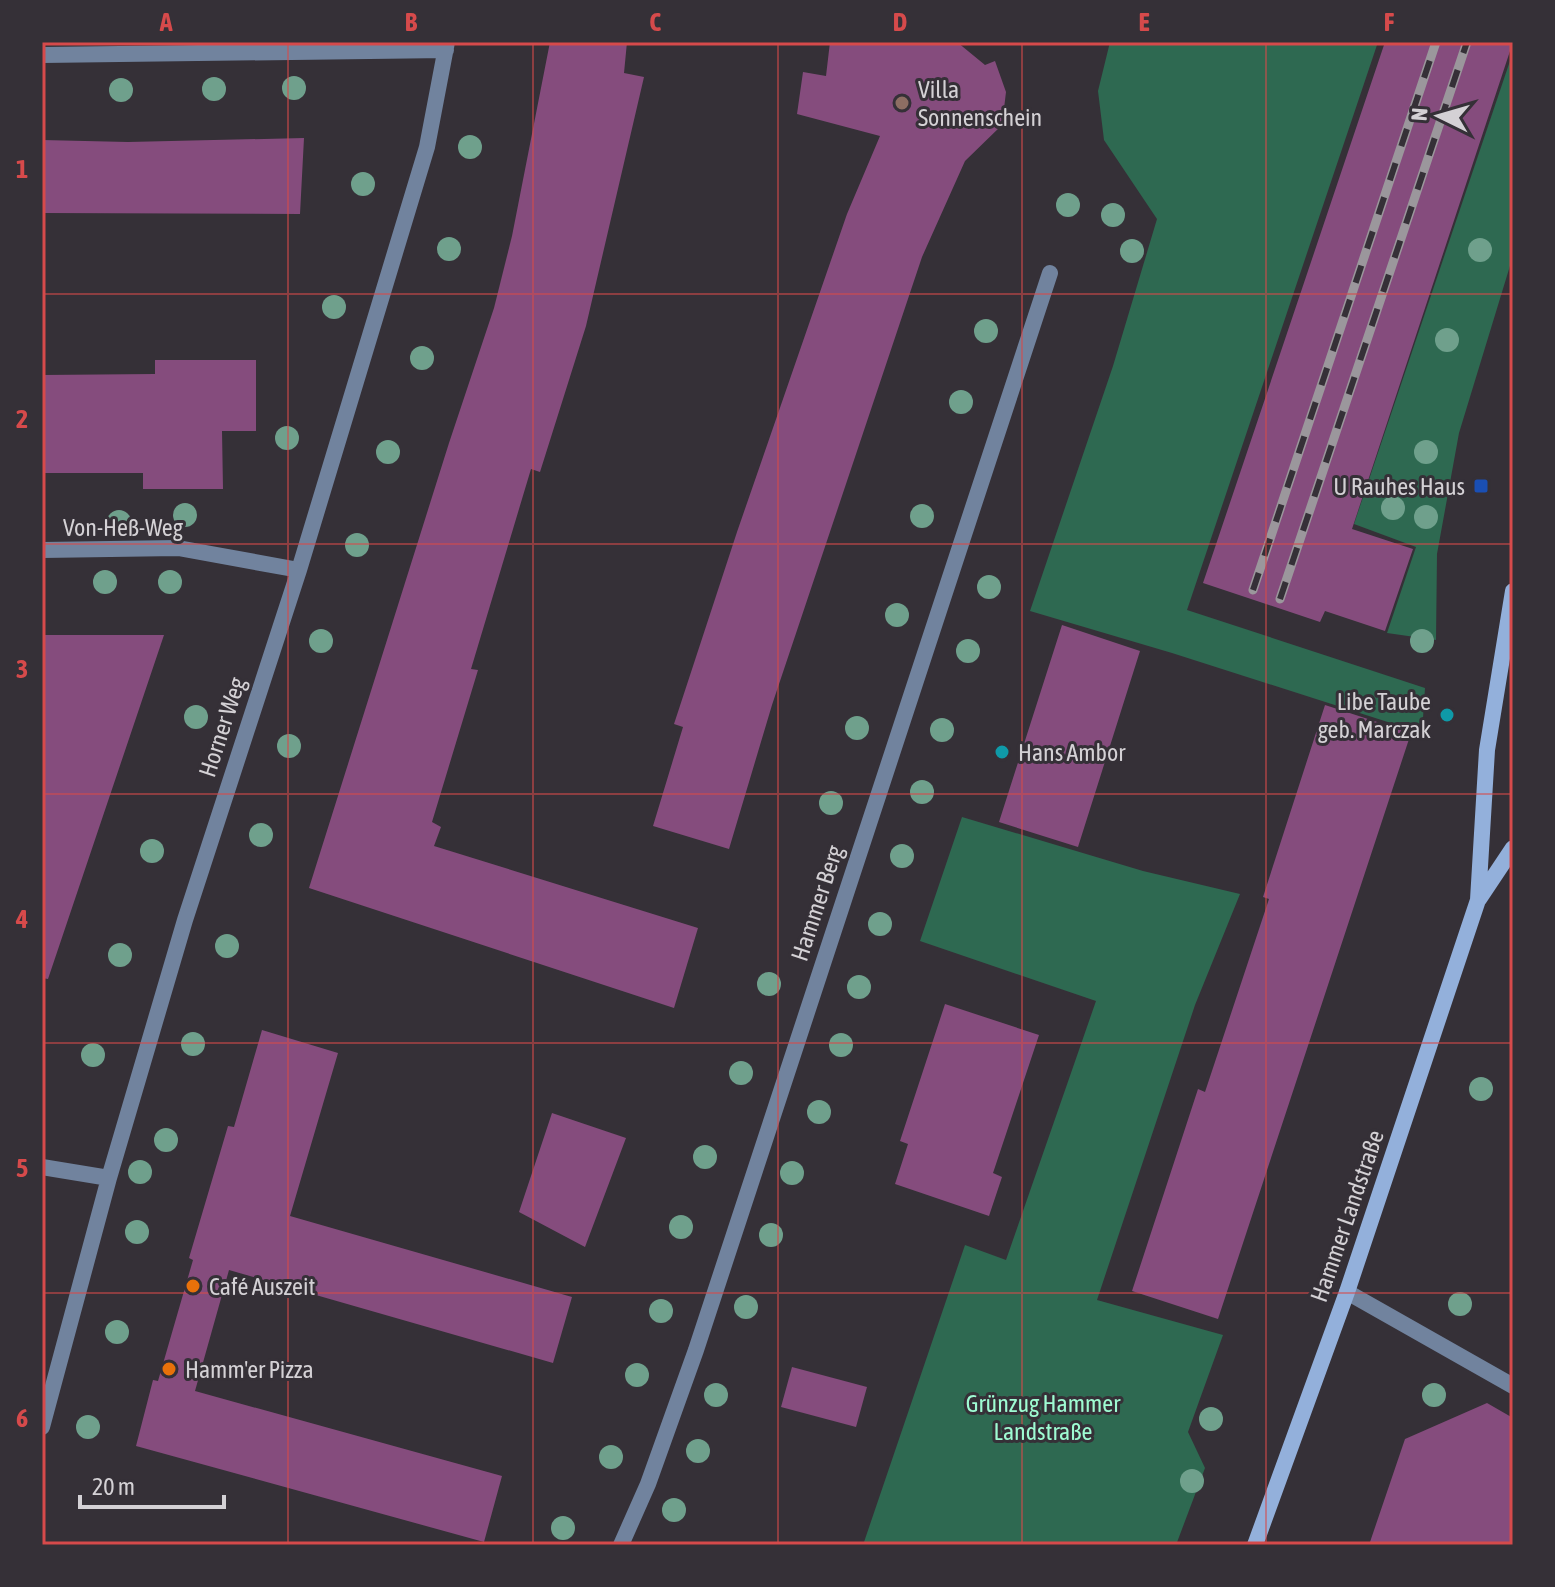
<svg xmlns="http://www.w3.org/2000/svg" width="1555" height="1587" viewBox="0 0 1555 1587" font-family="'Asap Condensed',sans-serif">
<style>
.green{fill:#2e6951}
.building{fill:#854c7d}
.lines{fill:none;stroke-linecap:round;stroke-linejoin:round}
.lane{stroke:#71839e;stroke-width:16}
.street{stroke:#71839e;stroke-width:16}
.secondary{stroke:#93b0db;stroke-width:16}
.rail-casing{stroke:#9b979c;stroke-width:9}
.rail{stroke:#353037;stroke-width:6;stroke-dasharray:18;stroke-linecap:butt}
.tree{fill:#6fa08c}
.grid{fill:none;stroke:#d64a4b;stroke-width:2;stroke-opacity:0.55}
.education-dot{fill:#8d6e63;stroke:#353037;stroke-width:3}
.transit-dot{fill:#1a4fb4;stroke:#353037;stroke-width:3}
.culture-dot{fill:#0f9aa8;stroke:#353037;stroke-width:3}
.food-dot{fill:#e8710a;stroke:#353037;stroke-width:3}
.labels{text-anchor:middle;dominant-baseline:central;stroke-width:6;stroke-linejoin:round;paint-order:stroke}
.poi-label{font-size:24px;fill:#d4d1d5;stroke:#353037;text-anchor:start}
.street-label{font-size:24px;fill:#d4d1d5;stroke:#353037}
.park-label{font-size:24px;fill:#9efbd2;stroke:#353037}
.neatline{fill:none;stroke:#d64a4b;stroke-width:3}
.grid-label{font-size:26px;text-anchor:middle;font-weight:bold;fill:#d64a4b}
</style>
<rect width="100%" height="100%" fill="#353037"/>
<path class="green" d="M1110,42H1378L1187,610L1425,688L1422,733L1172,653L1030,611L1113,366L1157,219L1104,140L1098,91Z
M1513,52V256L1459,433L1437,554L1436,640L1387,633L1416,547L1354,524Z
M962,817L1143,871L1240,894L1195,1005L1097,1300L1223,1335L1188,1432L1205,1468L1176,1545H863L965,1245L1006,1260L1096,1001L920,941Z"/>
<path class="building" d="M550,42H627L624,73L644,77L586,326L540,472L531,469L471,669L478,670L432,822L441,827L434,846L698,928L674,1008L309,888L449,443L494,308L512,236Z
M830,42H957L985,65L995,61L1006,92L1002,125L965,161L922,257L772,705L729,849L653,826L683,727L674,724L737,532L847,214L880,136L797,114L803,72L826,76Z
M1385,42H1513L1352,529L1413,549L1385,631L1325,611L1320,622L1203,583Z
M304,138L300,214L42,213V140L128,142Z
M155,360H256V431H222L223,489H143V473H42V375L155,374Z
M1062,625L1140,651L1078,847L999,822Z
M42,635H164L48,979L42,978Z
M1325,705L1411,733L1218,1319L1132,1291L1198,1089L1205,1092L1269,899L1263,897Z
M945,1004L1039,1035L993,1173L1002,1177L989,1216L895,1184L908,1144L900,1141Z
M262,1030L338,1053L290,1216L572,1297L553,1363L229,1270L195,1391L502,1476L484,1542L136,1446L153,1380L158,1381L193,1260L189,1258L228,1126L234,1127Z
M552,1113L626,1138L585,1247L519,1212Z
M792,1367L867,1387L856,1427L781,1407Z
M1487,1403L1513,1418V1545H1369L1405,1439Z"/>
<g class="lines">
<path class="lane" d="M1347,1292L1513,1386"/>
<path class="street" d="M42,55L446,50
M42,550L178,548L299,570
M42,1167L109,1178
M42,1427L109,1178L185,920L299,570L427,147L447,42
M621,1545L648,1484L696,1350L1050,273"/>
<path class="secondary" d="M1479,899L1513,848
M1255,1545L1347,1292L1478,900L1487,750L1513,591"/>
<g class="rail-casing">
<path id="rail" d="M1253,590L1436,42
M1280,599L1467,42"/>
</g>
<use href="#rail" class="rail"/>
</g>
<g class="tree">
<circle cx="294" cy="88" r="12"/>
<circle cx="214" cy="89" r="12"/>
<circle cx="121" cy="90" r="12"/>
<circle cx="470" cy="147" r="12"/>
<circle cx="363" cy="184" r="12"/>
<circle cx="1068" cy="205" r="12"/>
<circle cx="1113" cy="215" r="12"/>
<circle cx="449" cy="249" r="12"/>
<circle cx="1480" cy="250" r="12"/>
<circle cx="1132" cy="251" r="12"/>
<circle cx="334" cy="307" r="12"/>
<circle cx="986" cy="331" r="12"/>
<circle cx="1447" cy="340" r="12"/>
<circle cx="422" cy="358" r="12"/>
<circle cx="961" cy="402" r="12"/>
<circle cx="287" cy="438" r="12"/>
<circle cx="388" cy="452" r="12"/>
<circle cx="1426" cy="452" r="12"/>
<circle cx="1393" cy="508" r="12"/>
<circle cx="185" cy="515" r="12"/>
<circle cx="922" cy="516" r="12"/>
<circle cx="1426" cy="517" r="12"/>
<circle cx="119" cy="522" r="12"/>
<circle cx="357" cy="545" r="12"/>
<circle cx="105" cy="582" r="12"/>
<circle cx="170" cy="582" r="12"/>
<circle cx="989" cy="587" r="12"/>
<circle cx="897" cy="615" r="12"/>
<circle cx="321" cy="641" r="12"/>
<circle cx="1422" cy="641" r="12"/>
<circle cx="968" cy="651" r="12"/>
<circle cx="196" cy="717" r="12"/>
<circle cx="857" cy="728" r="12"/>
<circle cx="942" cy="730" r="12"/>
<circle cx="289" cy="746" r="12"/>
<circle cx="922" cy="792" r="12"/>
<circle cx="831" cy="803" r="12"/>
<circle cx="261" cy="835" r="12"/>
<circle cx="152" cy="851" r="12"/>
<circle cx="902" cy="856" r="12"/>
<circle cx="880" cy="924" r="12"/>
<circle cx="227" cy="946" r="12"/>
<circle cx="120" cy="955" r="12"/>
<circle cx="769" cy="984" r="12"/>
<circle cx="859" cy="987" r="12"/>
<circle cx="193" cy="1044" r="12"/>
<circle cx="841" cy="1045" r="12"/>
<circle cx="93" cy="1055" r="12"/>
<circle cx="741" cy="1073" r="12"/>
<circle cx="1481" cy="1089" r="12"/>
<circle cx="819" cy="1112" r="12"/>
<circle cx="166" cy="1140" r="12"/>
<circle cx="705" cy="1157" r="12"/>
<circle cx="140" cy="1172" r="12"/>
<circle cx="792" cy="1173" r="12"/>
<circle cx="681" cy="1227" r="12"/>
<circle cx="137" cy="1232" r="12"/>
<circle cx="771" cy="1235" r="12"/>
<circle cx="1460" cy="1304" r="12"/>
<circle cx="746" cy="1307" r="12"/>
<circle cx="661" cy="1311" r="12"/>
<circle cx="117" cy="1332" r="12"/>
<circle cx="637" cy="1375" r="12"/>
<circle cx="716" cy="1395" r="12"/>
<circle cx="1434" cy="1395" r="12"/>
<circle cx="1211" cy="1419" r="12"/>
<circle cx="88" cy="1427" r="12"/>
<circle cx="698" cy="1451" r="12"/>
<circle cx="611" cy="1457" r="12"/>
<circle cx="1192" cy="1481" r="12"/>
<circle cx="674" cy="1510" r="12"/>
<circle cx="563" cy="1528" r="12"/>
</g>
<path class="grid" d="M288,42V1545M533,42V1545M778,42V1545M1022,42V1545M1266,42V1545M42,294H1513M42,544H1513M42,794H1513M42,1043H1513M42,1293H1513"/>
<circle class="education-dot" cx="902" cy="103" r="8"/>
<rect class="transit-dot" x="1473" y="478" width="16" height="16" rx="4"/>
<g class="culture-dot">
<circle cx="1447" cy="715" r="8"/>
<circle cx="1002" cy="752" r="8"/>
</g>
<g class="food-dot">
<circle cx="193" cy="1286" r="8"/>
<circle cx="169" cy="1369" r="8"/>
</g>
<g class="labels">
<g class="poi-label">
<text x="918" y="89">Villa<tspan x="918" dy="28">Sonnenschein</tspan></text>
<text x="1465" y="486" text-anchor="end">U Rauhes Haus</text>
<text x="1431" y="701" text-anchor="end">Libe Taube<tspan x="1431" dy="28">geb. Marczak</tspan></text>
<text x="1018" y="752">Hans Ambor</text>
<text x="209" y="1286">Café Auszeit</text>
<text x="185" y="1369">Hamm'er Pizza</text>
</g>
<g class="street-label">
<text x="123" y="527">Von-Heß-Weg</text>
<text transform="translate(222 727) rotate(-72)">Horner Weg</text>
<text transform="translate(817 903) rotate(-72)">Hammer Berg</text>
<text transform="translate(1347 1216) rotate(-71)">Hammer Landstraße</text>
</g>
<g class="park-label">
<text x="1043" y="1403">Grünzug Hammer<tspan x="1043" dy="28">Landstraße</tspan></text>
</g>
</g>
<rect width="1555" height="1587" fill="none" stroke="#353037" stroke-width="88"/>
<g transform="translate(1439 116) rotate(275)" stroke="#353037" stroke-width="6" paint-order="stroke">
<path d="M0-6L14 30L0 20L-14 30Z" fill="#d4d1d5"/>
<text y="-12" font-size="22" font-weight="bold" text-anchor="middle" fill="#d4d1d5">N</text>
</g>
<path d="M80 1495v12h144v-12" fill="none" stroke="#d4d1d5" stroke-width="4"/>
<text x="92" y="1495" font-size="24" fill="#d4d1d5" stroke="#353037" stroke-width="6" paint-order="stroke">20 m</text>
<rect x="44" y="44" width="1467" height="1499" class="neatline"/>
<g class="grid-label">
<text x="166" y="31">A</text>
<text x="411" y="31">B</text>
<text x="655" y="31">C</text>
<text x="900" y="31">D</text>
<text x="1144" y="31">E</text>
<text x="1389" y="31">F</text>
<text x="22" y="178">1</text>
<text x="22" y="428">2</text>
<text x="22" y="678">3</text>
<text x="22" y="928">4</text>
<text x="22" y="1177">5</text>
<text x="22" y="1427">6</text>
</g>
</svg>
